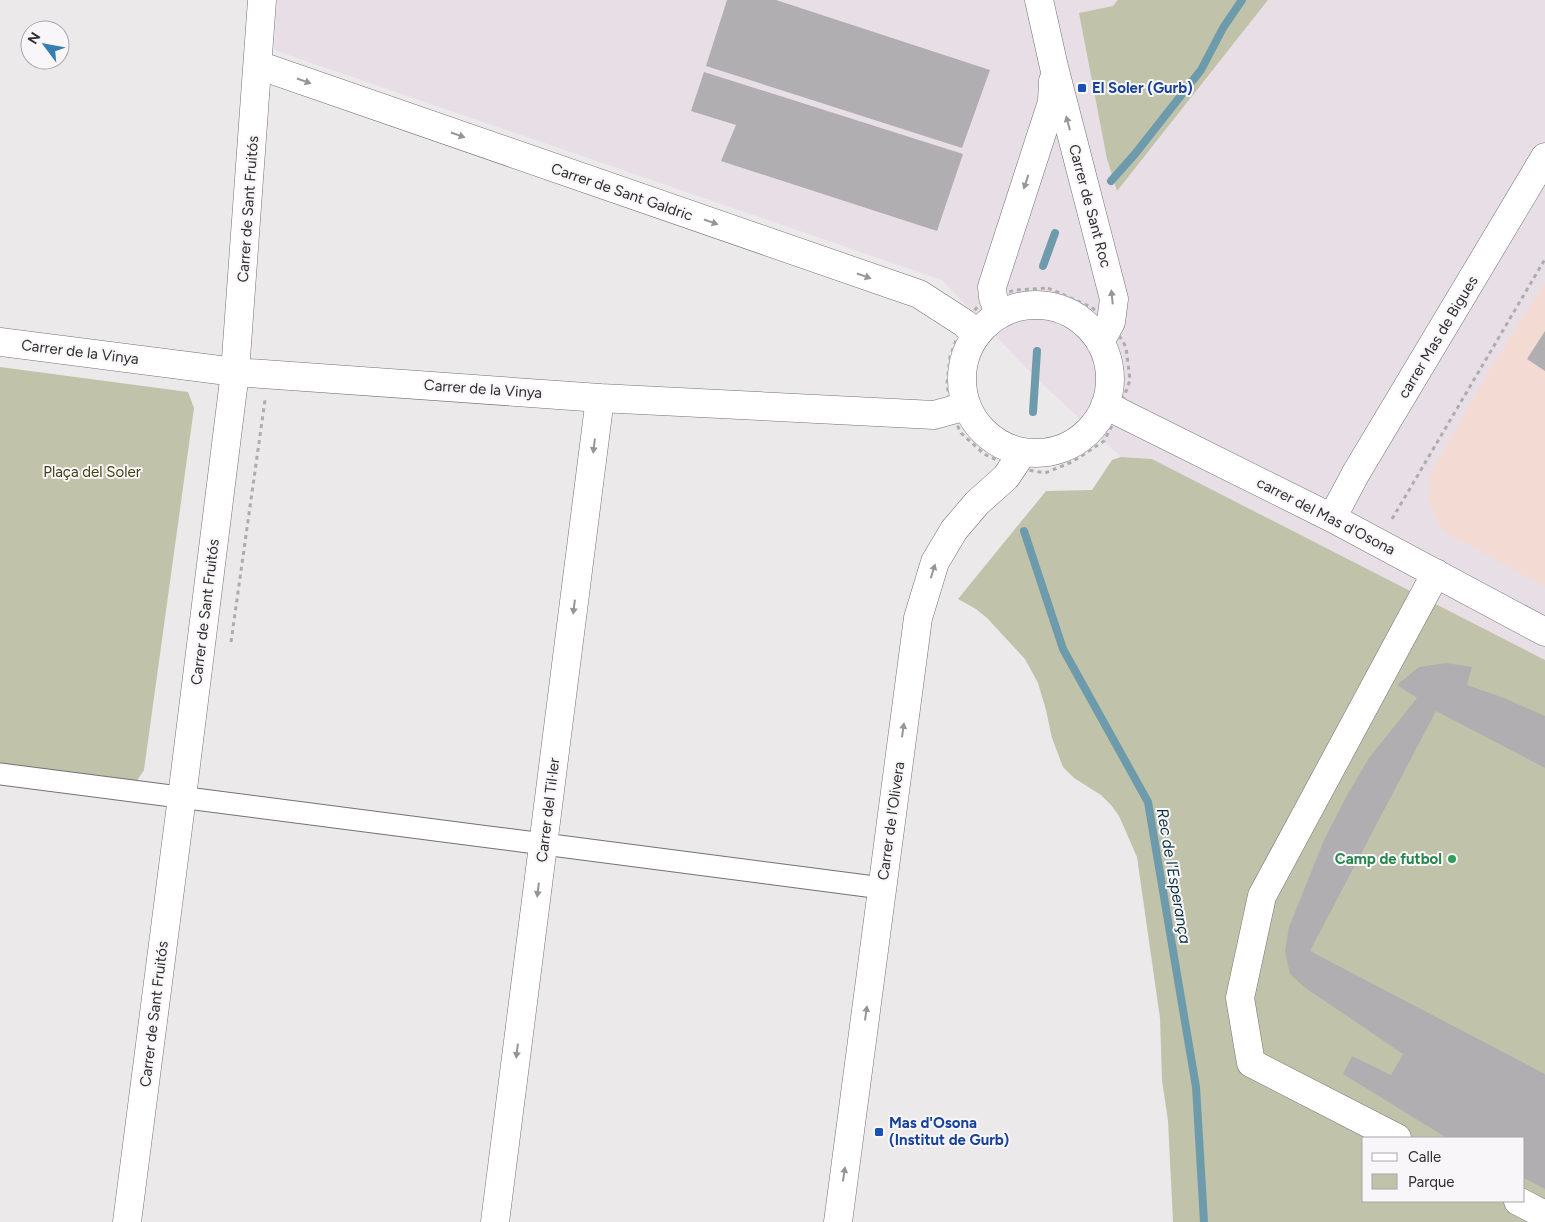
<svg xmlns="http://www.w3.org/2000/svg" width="1545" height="1222" viewBox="0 0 1545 1222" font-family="Figtree,sans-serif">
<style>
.built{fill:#e7dee6}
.education{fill:#f3dad2}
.green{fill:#c0c3a9;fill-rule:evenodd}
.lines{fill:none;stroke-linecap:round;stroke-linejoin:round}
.stream{stroke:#6d9bab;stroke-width:8}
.building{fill:#b1aeb1}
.pedestrian-casing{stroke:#747174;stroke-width:23}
.minor-casing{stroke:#747174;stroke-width:29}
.path{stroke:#aeacae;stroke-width:3;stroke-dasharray:4 4;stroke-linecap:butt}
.pedestrian{stroke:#fff;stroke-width:21}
.minor{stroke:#fff;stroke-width:28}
.oneway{fill:#979697}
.transit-dot{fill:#1a4fb4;stroke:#f9f6f9;stroke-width:2}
.leisure-dot{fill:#2e9e5b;stroke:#f9f6f9;stroke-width:2}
.labels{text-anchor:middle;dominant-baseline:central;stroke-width:4;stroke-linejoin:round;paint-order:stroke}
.transit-label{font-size:15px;font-weight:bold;fill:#164399;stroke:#f9f6f9;text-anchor:start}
.street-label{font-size:15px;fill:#2f2e2f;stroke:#f9f6f9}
.park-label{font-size:15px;fill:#3e4111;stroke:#f9f6f9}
.leisure-label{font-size:15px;font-weight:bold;fill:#27864d;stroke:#f9f6f9;text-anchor:end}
.water-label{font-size:16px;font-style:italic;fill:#05323e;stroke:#f9f6f9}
</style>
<rect width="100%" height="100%" fill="#ece9eb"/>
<path class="built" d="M277,0H1238L1107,159L1117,190L1268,0H1545V660L1152,459L1121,457L1035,377L942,280L274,50Z"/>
<path class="education" d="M1545,282V587L1446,532L1434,516L1429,497L1430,474L1493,364Z"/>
<path class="green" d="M1118,0H1268L1117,191L1107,159L1079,13L1113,6Z
M0,367L188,392L194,408L144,770L136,782L0,766Z
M1121,457L1152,459L1545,660V1222H1173L1168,1121L1162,1080L1160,1018L1137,857L1119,816L1111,805L1101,795L1074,778L1063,767L1052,738L1046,710L1038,683L1025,659L987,618L976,609L958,599L1046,491L1092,490L1112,460ZM1364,1138H1524V1201H1364Z"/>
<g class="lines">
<path class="stream" d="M1111,181L1135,154L1201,70L1223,28L1242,0
M1043,266L1055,233
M1033,412L1037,351
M1024,531L1063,649L1148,802L1196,1087L1204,1222"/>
</g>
<path class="building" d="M727,0H776L990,70L962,148L706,66Z
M704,72L963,154L937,231L721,161L736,125L691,111Z
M1545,331V371L1527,359Z
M1446,663L1472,667L1467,685L1504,698L1545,716V768L1436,711L1310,951L1545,1074V1189L1524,1178V1138H1447L1343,1074L1352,1056L1391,1075L1403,1054L1304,987L1290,974L1285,951L1289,927L1324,840L1347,795L1369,758L1417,698L1397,685L1419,667Z"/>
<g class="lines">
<g class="pedestrian-casing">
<path id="pedestrian" d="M0,774C294,810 588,851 882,888"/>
</g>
<g class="minor-casing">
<path id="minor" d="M1039,0L1054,67L1114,299L1111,322L1100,342
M258,65L919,294L964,323L977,334
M962 379a74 74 0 1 1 148 0a74 74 0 1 1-148 0Z
M999,315L993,297L992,287L1052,102L1053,81
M0,342L235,372L600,398L934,415L967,406
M1105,405L1332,518L1545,632
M1332,518L1356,473L1545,157
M1397,1138L1251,1063L1240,998L1262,896L1436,573
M1518,1201L1545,1215
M127,1222L182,797L235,372L262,0
M495,1222L600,398
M838,1222L918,618L935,562L954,530L977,503L1006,477L1023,452"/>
</g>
<path class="path" d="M1048,288L1091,307L1111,322L1126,347L1130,380L1119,412L1104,441L1072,462L1045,473L1012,467L984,454L961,433L951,412L947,383L950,357L959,332L964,323L979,305L993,297L1015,290Z
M1392,519L1545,259
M231,642L265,400"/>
<use href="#pedestrian" class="pedestrian"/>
<use href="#minor" class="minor"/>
</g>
<defs><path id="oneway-solid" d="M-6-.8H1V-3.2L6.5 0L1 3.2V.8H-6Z" transform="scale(1.25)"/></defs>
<g class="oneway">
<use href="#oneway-solid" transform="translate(304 81) rotate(19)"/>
<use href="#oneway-solid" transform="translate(1068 123) rotate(-105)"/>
<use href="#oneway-solid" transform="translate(458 135) rotate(19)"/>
<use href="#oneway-solid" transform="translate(1026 182) rotate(108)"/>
<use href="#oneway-solid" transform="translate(711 222) rotate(19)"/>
<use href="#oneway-solid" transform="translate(864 276) rotate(19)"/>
<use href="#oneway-solid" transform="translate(1112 297) rotate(-96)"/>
<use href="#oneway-solid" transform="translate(594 446) rotate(97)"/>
<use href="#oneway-solid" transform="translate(933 571) rotate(-73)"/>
<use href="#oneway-solid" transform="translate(574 607) rotate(97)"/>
<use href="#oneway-solid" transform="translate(903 730) rotate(-82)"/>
<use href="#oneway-solid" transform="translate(538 890) rotate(97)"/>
<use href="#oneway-solid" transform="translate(866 1013) rotate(-82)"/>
<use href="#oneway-solid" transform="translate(517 1051) rotate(97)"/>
<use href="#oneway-solid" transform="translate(844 1174) rotate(-82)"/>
</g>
<g class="transit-dot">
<rect x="1077" y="83" width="10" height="10" rx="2.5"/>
<rect x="874" y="1127" width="10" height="10" rx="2.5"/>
</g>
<circle class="leisure-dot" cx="1452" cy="859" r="5"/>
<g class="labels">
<g class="transit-label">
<text x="1092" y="88">El Soler (Gurb)</text>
<text x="889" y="1123">Mas d'Osona<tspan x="889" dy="17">(Institut de Gurb)</tspan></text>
</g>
<g class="street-label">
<text transform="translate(622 192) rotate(19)">Carrer de Sant Galdric</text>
<text transform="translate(1090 206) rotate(75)">Carrer de Sant Roc</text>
<text transform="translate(248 209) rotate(-86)">Carrer de Sant Fruitós</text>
<text transform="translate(1438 337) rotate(-59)">carrer Mas de Bigues</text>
<text transform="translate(80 352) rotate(7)">Carrer de la Vinya</text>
<text transform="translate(483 389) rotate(4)">Carrer de la Vinya</text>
<text transform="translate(1326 516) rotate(27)">carrer del Mas d'Osona</text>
<text transform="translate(205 612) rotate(-83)">Carrer de Sant Fruitós</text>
<text transform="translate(548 810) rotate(-83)">Carrer del Til·ler</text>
<text transform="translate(891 821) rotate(-82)">Carrer de l'Olivera</text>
<text transform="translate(154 1014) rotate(-83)">Carrer de Sant Fruitós</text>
</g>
<g class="park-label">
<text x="92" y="472">Plaça del Soler</text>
</g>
<g class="leisure-label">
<text x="1442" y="859">Camp de futbol</text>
</g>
<g class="water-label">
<text transform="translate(1174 876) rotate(80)">Rec de l'Esperança</text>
</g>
</g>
<rect x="1362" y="1137" width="162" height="65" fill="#f9f6f9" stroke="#a8a6a8"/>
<rect x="1372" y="1153" width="25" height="8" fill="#ffffff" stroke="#a8a6a8"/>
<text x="1408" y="1162" font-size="15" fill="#2f2e2f">Calle</text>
<rect x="1372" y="1174" width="25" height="15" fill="#c0c3a9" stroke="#a8a6a8"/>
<text x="1408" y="1187" font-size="15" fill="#2f2e2f">Parque</text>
<g transform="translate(45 45) rotate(302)"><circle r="24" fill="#f9f6f9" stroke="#a8a6a8"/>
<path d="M0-4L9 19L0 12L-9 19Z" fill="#347eb2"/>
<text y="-8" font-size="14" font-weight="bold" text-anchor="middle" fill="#2f2e2f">N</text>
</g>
</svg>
